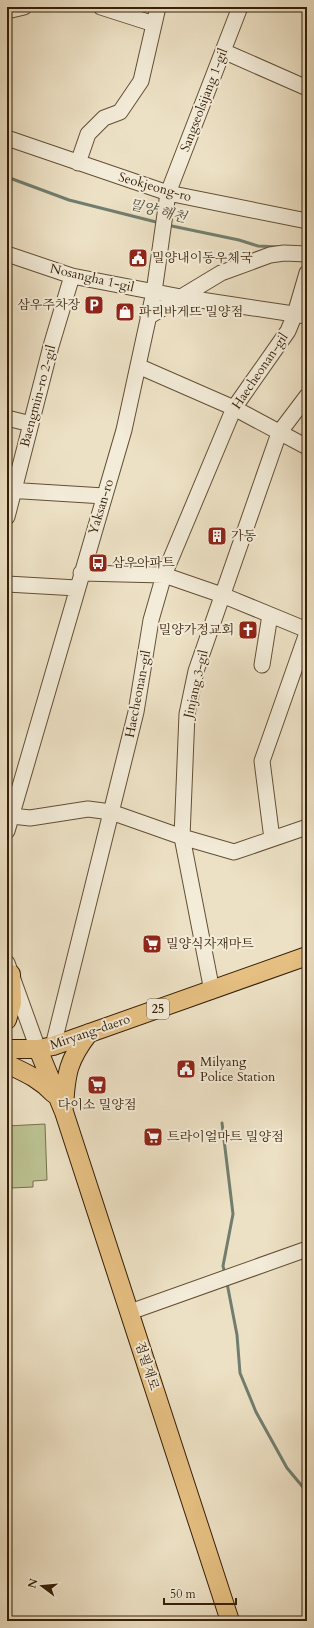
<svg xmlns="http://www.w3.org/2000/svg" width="314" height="1628" viewBox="0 0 314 1628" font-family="Cardo,'Noto Serif KR',serif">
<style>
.green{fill:#bcc292;stroke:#78704c}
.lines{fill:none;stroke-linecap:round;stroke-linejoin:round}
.stream{stroke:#717e6f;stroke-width:3}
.minor-casing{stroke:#634f36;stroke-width:17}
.major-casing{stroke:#351e07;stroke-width:20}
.minor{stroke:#f3ecd9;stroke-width:15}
.major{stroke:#e6c082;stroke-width:18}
.labels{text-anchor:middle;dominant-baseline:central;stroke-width:4;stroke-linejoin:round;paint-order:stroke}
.shield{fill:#f3ecd9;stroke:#6e5c46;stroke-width:1}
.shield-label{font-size:12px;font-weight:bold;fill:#351e07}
.street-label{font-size:13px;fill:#351e07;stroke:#f3ecd9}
.poi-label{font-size:13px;fill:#351e07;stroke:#f3ecd9;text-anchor:start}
.water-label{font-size:14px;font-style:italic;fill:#534e3b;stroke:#f3ecd9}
</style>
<rect width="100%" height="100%" fill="#ede1c5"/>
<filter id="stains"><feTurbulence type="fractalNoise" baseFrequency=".005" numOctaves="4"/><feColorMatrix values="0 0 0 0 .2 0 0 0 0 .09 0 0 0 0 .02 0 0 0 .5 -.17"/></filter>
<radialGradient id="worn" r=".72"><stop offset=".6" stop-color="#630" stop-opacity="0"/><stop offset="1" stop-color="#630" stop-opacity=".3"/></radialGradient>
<path class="green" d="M45,1124L47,1180L33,1181V1187L11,1188V1180H7V1126Z"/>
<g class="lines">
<path class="stream" d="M7,177L69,200L160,223
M167,225L239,240L258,246L279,247
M222,1123L233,1214L223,1266L225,1274
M227,1283L237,1335L240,1373L256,1412L287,1468L307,1492"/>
<g class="minor-casing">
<path id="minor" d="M101,7L154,24
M7,11L24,7
M223,51L307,88
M7,138L168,193L307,221
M78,163L88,134L104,118L120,112L141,81L158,7
M7,254L72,276L181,297L307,316
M148,317L221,273L270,255L284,253L307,254
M138,366L234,408L307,447
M7,418L31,424
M7,490L104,496
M7,517L51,346L72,276
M81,573L164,575L222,595L307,630
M7,584L77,588
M262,665L270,615
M7,814L12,816L30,818L88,809L111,812L182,837L234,852L307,827
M7,831L124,430L154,292L168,193L240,7
M272,839L262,761L307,633
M7,963L38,1049
M212,991L182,837L187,714L196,671L279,433L307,396
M53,1046L136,712L151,620L164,575L234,408L288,331L295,314L307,273
M130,1312L307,1249"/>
</g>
<g class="major-casing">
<path id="major" d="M7,1020L12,1003L11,974
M7,1049H38L53,1046L307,956
M38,1049L64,1112L230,1621
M7,1064C26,1073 40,1079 54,1094
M64,1107C66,1073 68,1060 89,1033"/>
</g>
<use href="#minor" class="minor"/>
<use href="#major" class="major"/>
</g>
<defs>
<g id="civic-square" transform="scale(1)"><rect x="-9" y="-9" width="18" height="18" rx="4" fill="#8f2418" stroke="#f3ecd9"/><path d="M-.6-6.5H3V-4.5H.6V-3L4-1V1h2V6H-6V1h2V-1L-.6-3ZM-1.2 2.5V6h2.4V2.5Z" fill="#fff"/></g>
<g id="parking-square" transform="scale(1)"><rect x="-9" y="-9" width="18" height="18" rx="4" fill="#8f2418" stroke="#f3ecd9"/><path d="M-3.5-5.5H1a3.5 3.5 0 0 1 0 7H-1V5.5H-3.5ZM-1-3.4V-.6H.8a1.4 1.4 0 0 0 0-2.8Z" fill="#fff"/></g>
<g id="shop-square" transform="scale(1)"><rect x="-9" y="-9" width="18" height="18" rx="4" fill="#8f2418" stroke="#f3ecd9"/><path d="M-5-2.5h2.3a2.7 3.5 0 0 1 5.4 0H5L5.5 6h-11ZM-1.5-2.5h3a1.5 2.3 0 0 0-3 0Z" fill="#fff"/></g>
<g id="building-square" transform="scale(1)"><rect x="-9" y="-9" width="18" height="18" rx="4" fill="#8f2418" stroke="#f3ecd9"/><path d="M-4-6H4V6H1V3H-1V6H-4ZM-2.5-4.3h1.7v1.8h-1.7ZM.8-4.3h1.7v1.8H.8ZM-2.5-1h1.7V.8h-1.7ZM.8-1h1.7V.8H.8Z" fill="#fff"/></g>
<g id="bus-square" transform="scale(1)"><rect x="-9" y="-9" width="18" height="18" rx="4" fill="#8f2418" stroke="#f3ecd9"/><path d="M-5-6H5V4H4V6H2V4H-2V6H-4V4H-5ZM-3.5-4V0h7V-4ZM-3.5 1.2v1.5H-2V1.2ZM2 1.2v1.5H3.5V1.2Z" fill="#fff"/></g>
<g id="church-square" transform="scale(1)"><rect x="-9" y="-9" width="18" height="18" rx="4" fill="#8f2418" stroke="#f3ecd9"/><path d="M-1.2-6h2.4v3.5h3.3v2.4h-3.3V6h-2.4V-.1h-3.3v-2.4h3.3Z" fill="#fff"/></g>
<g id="supermarket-square" transform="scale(1)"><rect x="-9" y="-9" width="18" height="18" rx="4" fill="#8f2418" stroke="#f3ecd9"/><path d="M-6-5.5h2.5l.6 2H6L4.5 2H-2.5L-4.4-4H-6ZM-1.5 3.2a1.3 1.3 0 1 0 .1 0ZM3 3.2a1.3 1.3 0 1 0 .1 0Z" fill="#fff"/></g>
</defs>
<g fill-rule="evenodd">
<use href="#civic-square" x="138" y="258"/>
<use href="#parking-square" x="94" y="305"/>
<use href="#shop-square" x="125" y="312"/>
<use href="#building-square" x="217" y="536"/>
<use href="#bus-square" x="98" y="563"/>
<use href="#church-square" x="248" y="630"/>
<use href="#supermarket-square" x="152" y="944"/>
<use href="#civic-square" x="186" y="1069"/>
<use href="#supermarket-square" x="97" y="1085"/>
<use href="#supermarket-square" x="153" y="1137"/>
</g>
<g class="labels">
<rect class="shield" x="147" y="999" width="22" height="20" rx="3"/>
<g class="shield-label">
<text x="158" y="1009">25</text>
</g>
<g class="street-label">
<text transform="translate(204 100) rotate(-69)">Sangseolsijang 1-gil</text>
<text transform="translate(155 187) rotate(16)">Seokjeong-ro</text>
<text transform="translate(92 278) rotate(13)">Nosangha 1-gil</text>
<text transform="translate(260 371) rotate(-56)">Haecheonan-gil</text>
<text transform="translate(38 396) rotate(-75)">Baengmin-ro 2-gil</text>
<text transform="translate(101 507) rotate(-73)">Yaksan-ro</text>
<text transform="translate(196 684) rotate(-77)">Jinjang 3-gil</text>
<text transform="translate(138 694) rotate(-79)">Haecheonan-gil</text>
<text transform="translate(90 1032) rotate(-19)">Miryang-daero</text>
<text transform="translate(147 1366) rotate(72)">점필재로</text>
</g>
<g class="poi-label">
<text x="152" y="258">밀양내이동우체국</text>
<text x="80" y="305" text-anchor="end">삼우주차장</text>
<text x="139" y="312">파리바게뜨 밀양점</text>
<text x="231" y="536">가동</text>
<text x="112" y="563">삼우아파트</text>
<text x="234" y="630" text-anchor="end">밀양가정교회</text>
<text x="166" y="944">밀양식자재마트</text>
<text x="200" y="1062">Milyang<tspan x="200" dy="15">Police Station</tspan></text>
<text x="97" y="1105" text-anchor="middle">다이소 밀양점</text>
<text x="167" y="1137">트라이얼마트 밀양점</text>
</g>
<g class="water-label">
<text transform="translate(158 211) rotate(14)">밀양 해천</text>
</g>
</g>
<rect width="314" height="1628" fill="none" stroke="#ede1c5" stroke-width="24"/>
<rect x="8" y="8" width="298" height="1612" fill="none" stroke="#351e07" stroke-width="2"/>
<rect x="12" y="12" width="290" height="1604" fill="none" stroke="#351e07"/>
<g transform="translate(42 1586) rotate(286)" stroke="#f3ecd9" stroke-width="3" paint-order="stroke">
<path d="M0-3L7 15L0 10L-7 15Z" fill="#351e07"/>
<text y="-6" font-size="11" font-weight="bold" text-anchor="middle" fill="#351e07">N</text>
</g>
<path d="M164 1598v6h72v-6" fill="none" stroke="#351e07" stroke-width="2"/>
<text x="170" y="1598" font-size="12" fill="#351e07" stroke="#f3ecd9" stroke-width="3" paint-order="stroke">50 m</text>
<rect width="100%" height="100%" filter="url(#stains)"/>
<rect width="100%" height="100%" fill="url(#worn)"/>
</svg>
